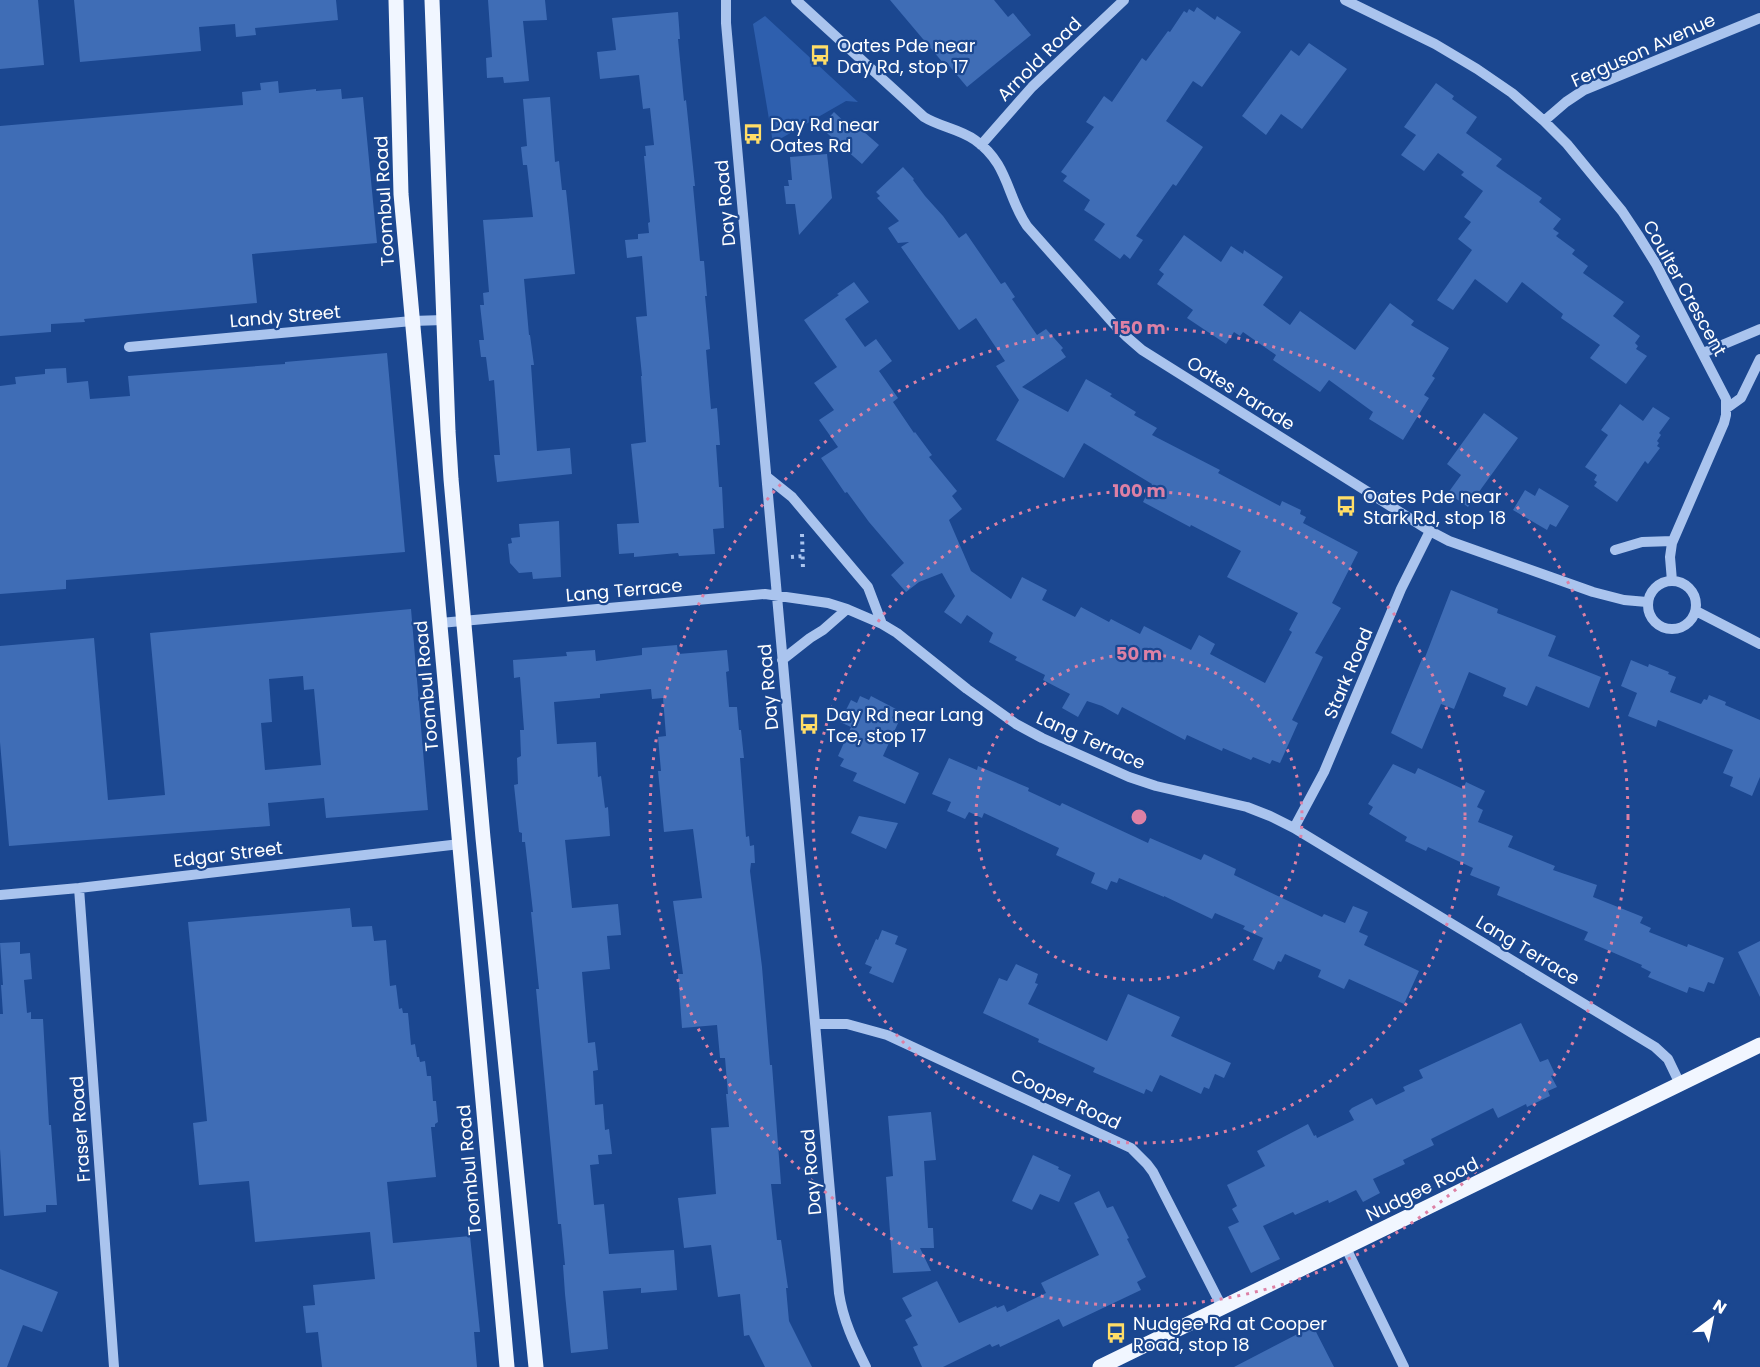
<svg xmlns="http://www.w3.org/2000/svg" width="1760" height="1367" viewBox="0 0 1760 1367" font-family="Poppins,sans-serif">
<style>
.green{fill:#2e5fae}
.building{fill:#3f6db6;fill-rule:evenodd}
.lines{fill:none;stroke-linecap:round;stroke-linejoin:round}
.path{stroke:#aac4ee;stroke-width:4;stroke-dasharray:3 4.5;stroke-linecap:butt}
.minor{stroke:#aac4ee;stroke-width:10}
.major{stroke:#f1f6ff;stroke-width:15}
.ring{fill:none;stroke:#dd80a5;stroke-width:3;stroke-dasharray:3 6}
.labels{text-anchor:middle;dominant-baseline:central;stroke-width:4.5;stroke-linejoin:round;paint-order:stroke}
.poi-label{font-size:18px;fill:#fff;stroke:#1b4790;text-anchor:start}
.street-label{font-size:18px;fill:#fff;stroke:#1b4790}
.centre{fill:#dd80a5;stroke:#1b4790;stroke-width:3}
.ring-label{font-size:18px;text-anchor:middle;font-weight:bold;fill:#dd80a5;stroke:#1b4790;stroke-width:4.5;stroke-linejoin:round;paint-order:stroke}
</style>
<rect width="100%" height="100%" fill="#1b4790"/>
<path class="green" d="M765,16L858,102L846,101L773,143L753,24Z"/>
<path class="building" d="M0,0H38L44,65L0,69Z
M74,0H336L338,20L255,28L256,35L236,37L235,24L199,27L201,51L80,62Z
M488,0H545L547,20L523,21L529,81L504,83L503,77L487,78L486,58L492,57Z
M890,0H994L1008,17L1013,13L1031,35L967,87L946,62L944,64Z
M1197,7L1215,20L1217,16L1241,32L1202,87L1193,81L1166,121L1203,147L1176,186L1173,184L1136,236L1143,240L1130,259L1124,254L1120,259L1094,240L1105,224L1084,210L1090,200L1063,181L1067,176L1061,172L1094,127L1086,122L1104,96L1112,102L1142,58L1146,61L1168,31L1170,32L1184,11L1187,13L1189,9L1194,12Z
M678,12L680,39H678L684,101L686,100L695,186H693L700,261H704L707,296H705L710,349L706,350L711,409L717,408L720,445H716L719,487H722L724,528L713,529L715,554L679,556L678,553L634,557V553L619,554L617,524L639,523L631,444L646,442L641,376H642L636,317L647,316L642,256L627,258L625,240L638,239V234L649,233L648,223L650,222L644,156H646L645,146L654,145L650,108L643,109L639,75L600,79L597,52L616,50L612,18Z
M1309,43L1347,69L1302,129L1281,114L1266,135L1242,116L1291,50L1299,56Z
M278,81L279,93L316,89V91L341,89L342,99L363,97L377,243L252,254L257,303L84,319L85,322L51,324V332L0,336V126L243,105L242,92L261,90L260,83Z
M1436,83L1454,96L1452,99L1477,117L1466,133L1502,159L1496,166L1542,198L1539,202L1561,219L1553,229L1559,233L1556,236L1575,250L1572,254L1588,266L1583,273L1624,302L1613,316L1640,336L1635,343L1638,346L1636,349L1647,356L1626,384L1590,358L1600,345L1561,318L1563,314L1522,282L1507,303L1475,279L1453,310L1437,300L1472,250L1458,239L1471,222L1464,217L1483,191L1461,175L1464,172L1438,153L1424,171L1401,155L1416,135L1404,127Z
M550,97L555,162L559,161L562,190H566L575,274L524,279L529,335H530L534,365H531L537,451L570,448L572,474L497,482L494,455H500L494,380L489,381L486,357H481L479,340H484L480,305H484L483,293L489,292L483,220L533,217L527,165H523L521,147L527,146L523,99Z
M834,112L852,129L856,125L879,145L862,164L820,127Z
M827,154L832,198L799,235L795,204H786L784,186H789L788,180H792L790,157Z
M903,167L914,179L913,180L925,196L943,216L959,238L966,233L1001,284L1005,282L1015,297L1012,299L1037,335L1046,329L1063,348L1061,350L1066,357L1022,387L1068,412L1086,379L1112,394L1110,396L1136,412L1134,415L1157,428L1152,435L1220,470L1218,473L1280,506L1282,501L1301,510L1300,514L1306,517L1303,523L1358,552L1332,603L1341,608L1315,653L1323,657L1292,720L1298,723L1280,763L1272,760L1270,764L1253,757L1251,760L1223,748L1222,751L1187,735L1185,740L1122,707L1118,715L1102,706L1087,701L1078,717L1062,708L1070,694L1043,680L1045,675L1015,660L1017,657L989,642L993,633L967,615L961,624L944,612L955,596L942,573L919,582L906,592L891,575L904,563L869,522L847,492L845,493L821,458L838,447L819,420L834,410L814,383L837,367L804,320L839,295L837,294L854,282L869,302L845,319L865,347L876,339L892,361L879,371L898,398L893,402L914,433L915,432L932,455L929,457L957,491L952,496L962,509L949,520L971,571L1011,599L1022,577L1047,590L1042,600L1075,617L1081,607L1109,622L1111,619L1140,634L1144,626L1191,650L1199,635L1215,644L1210,654L1265,683L1292,632L1289,630L1298,613L1227,577L1241,551L1191,525L1190,527L1143,502L1152,484L1084,443L1064,478L996,440L1019,400L996,366L1005,361L976,318L959,330L901,247L909,242L898,243L888,228L899,221L877,198L880,196L876,192Z
M1184,235L1221,262L1231,246L1243,254L1244,250L1283,277L1263,305L1290,325L1300,311L1355,350L1390,303L1414,321L1411,325L1449,348L1432,376L1435,378L1424,395L1429,398L1403,440L1369,419L1373,412L1329,380L1320,392L1273,360L1276,355L1243,332L1240,336L1234,332L1226,344L1187,318L1193,310L1157,284L1164,274L1159,270Z
M387,353L405,552L66,580V589L0,594V386L16,384L15,377L45,374V369L66,368L67,383L88,381L90,399L130,396L128,376L285,364V362Z
M1620,404L1643,421L1653,407L1670,418L1659,433L1661,435L1657,441L1659,443L1657,446L1660,448L1648,464L1645,461L1617,502L1594,486L1597,482L1594,480L1597,475L1585,467L1608,435L1601,430Z
M1484,413L1518,438L1468,507L1448,493L1461,475L1447,464Z
M1539,488L1569,506L1556,527L1550,524L1547,530L1513,510L1525,490L1535,496Z
M559,521L561,577L533,579L532,572L519,573L510,563L508,544L512,543L511,538L520,537L519,524Z
M1451,590L1498,609L1497,613L1556,636L1548,656L1601,677L1589,708L1536,686L1527,706L1503,696L1506,688L1469,672L1454,709L1441,704L1422,749L1391,733L1422,659L1424,660Z
M411,609L428,810L326,818L324,798L268,803L270,826L9,846L0,742V646L94,638L108,800L165,795L150,633ZM303,676L304,690L314,689L321,765L265,770L261,723L272,722L269,679Z
M677,645L678,654L727,650L729,671L726,672L729,707H737L739,730H741L744,758H740L746,837L749,836L750,846L754,845L755,863H751L750,871L762,967L770,1065H772L781,1184H771L777,1240H781L788,1288H786L789,1321L812,1367H765L749,1335L744,1336L740,1294L718,1297L711,1245L684,1248L678,1198L716,1194L711,1128L729,1127L726,1094H728L725,1058H720L717,1025L682,1028L678,974H683L673,901L702,898L693,829L664,832L658,771H661L658,737L666,736L663,698L652,699L651,689L600,694V698L554,702L557,744L596,742L598,777L601,776L605,808L608,807L610,836L565,840L572,908L618,904L621,935L607,936L610,969L582,972L588,1043L595,1042L598,1070L593,1071L595,1105L603,1104L605,1130L609,1129L612,1154L598,1155L599,1164L590,1165L594,1205L604,1204L609,1254L674,1250L677,1290L641,1293V1288L603,1291L608,1349L571,1353L565,1294L563,1265H565L561,1224H558L540,1031L536,989H539L531,912H533L525,842H522V833L519,832L514,785L518,784L517,758L521,756L520,730H524L520,677L514,678L513,660L567,656L566,652L595,650L596,661L642,655V648Z
M1631,660L1648,667L1649,664L1669,672L1668,674L1676,677L1670,692L1701,704L1704,699L1707,700L1709,695L1726,702L1725,705L1760,720V777L1752,796L1730,786L1733,777L1723,773L1733,750L1658,720L1656,727L1628,716L1637,693L1621,686Z
M860,696L869,700L871,696L896,709L892,718L899,721L883,756L919,773L905,804L853,781L857,773L840,766L844,759L838,756L851,727L840,722L851,700L857,703Z
M949,758L977,770L978,766L1029,788L1028,791L1060,806L1062,803L1148,843L1150,838L1201,860L1204,854L1236,869L1234,875L1322,917L1324,914L1345,923L1353,906L1368,912L1359,932L1368,936L1364,945L1419,971L1404,1004L1349,979L1344,989L1318,977L1321,970L1285,954L1281,962L1278,961L1274,970L1253,960L1263,938L1243,929L1245,926L1215,913L1212,919L1164,896V897L1119,878L1117,883L1111,881L1107,890L1091,883L1095,873L1056,855L1059,848L984,813L982,818L969,812L965,819L947,811L951,802L932,794Z
M1393,764L1415,774L1418,768L1463,789L1466,782L1485,791L1477,807L1483,810L1478,822L1513,836L1508,847L1555,866L1553,870L1597,885L1593,897L1643,917L1640,923L1651,928L1649,932L1687,947L1688,944L1724,958L1714,984L1708,982L1704,992L1689,987L1687,993L1648,977L1651,972L1641,967L1642,965L1584,940L1588,932L1497,895L1500,887L1470,875L1473,868L1428,847L1426,851L1405,841L1407,837L1369,814L1373,807L1368,804Z
M859,816L898,823L886,849L851,833Z
M350,908L352,927L372,926L374,941L386,940L390,986L396,985L399,1009L402,1008L403,1013H408L411,1045L415,1044L417,1057H419L420,1062L425,1061L427,1076H431L433,1101H436L438,1122L435,1124V1127H431L436,1177L387,1182L393,1243L470,1236L480,1332H474L477,1367H322L318,1332L306,1333L303,1306L315,1305L313,1285L375,1279L370,1232L255,1242L249,1181L199,1185L193,1123L207,1121L188,922Z
M882,930L898,936L895,944L907,949L893,983L869,973L872,967L865,964L876,939L878,940Z
M1760,941V997L1738,952Z
M20,942V954L30,953L32,979L24,980L27,1013L31,1012V1019H43L49,1125H51L57,1205H46V1212L4,1216L0,1149V1014H3L1,985H3L0,943Z
M1016,964L1038,974L1035,983L1038,984L1028,1004L1107,1041L1128,994L1180,1017L1171,1036L1231,1063L1224,1078L1215,1074L1209,1089L1204,1087L1201,1094L1160,1075L1152,1092L1146,1089L1144,1094L1093,1072L1095,1068L1038,1042L1039,1039L983,1013L999,978L1007,981Z
M1521,1023L1540,1062L1548,1059L1555,1074L1551,1076L1557,1087L1548,1091L1550,1096L1527,1107L1526,1104L1498,1118L1493,1108L1431,1139L1434,1145L1403,1160L1405,1164L1373,1179L1380,1193L1363,1202L1356,1190L1329,1203L1328,1200L1295,1215L1293,1212L1263,1226L1280,1259L1251,1273L1228,1227L1239,1222L1232,1209L1237,1206L1227,1185L1265,1166L1257,1151L1308,1124L1314,1136L1316,1135L1317,1138L1354,1120L1349,1111L1352,1108L1372,1098L1376,1105L1405,1091L1403,1087L1423,1078L1419,1070Z
M931,1112L936,1160L924,1161L928,1228H933L934,1248H920L931,1271L893,1273L886,1177L893,1176L888,1116Z
M1033,1155L1059,1167L1058,1169L1071,1175L1059,1202L1040,1194L1032,1210L1012,1201Z
M1099,1191L1107,1208L1113,1206L1129,1238L1127,1239L1146,1277L1137,1282L1141,1290L1063,1327L1059,1319L1000,1347L999,1344L992,1347L990,1344L943,1367H922L913,1347L918,1345L905,1320L912,1316L902,1298L937,1281L959,1323L996,1306L997,1308L1004,1305L1007,1312L1046,1293L1041,1283L1099,1255L1074,1203Z
M0,1269L58,1292L42,1332L23,1325L7,1367H0Z
M1313,1326L1334,1367H1234Z"/>
<g class="lines">
<path class="path" d="M802,534L803,569
M791,557L803,556"/>
<path class="minor" d="M726,0V23L839,1293C843,1320 854,1343 866,1367
M796,0L924,117C940,127 960,129 975,140C1009,164 1006,195 1027,226L1113,323L1127,337L1142,350L1430,531L1449,541L1593,592L1624,600L1647,602
M1345,0L1435,44L1477,69L1512,93L1544,121L1567,144L1622,211L1638,235L1656,264L1726,399V415L1724,423L1672,543L1670,557L1672,581
M1544,121L1566,102L1584,90L1760,18
M981,145L1032,87L1124,0
M129,347L412,321L444,320
M1703,353L1760,329
M1727,408L1741,398L1760,359
M767,477L792,497L868,587L882,624
M1615,550L1642,542L1673,541
M1648 605a24 24 0 1 1 48 0a24 24 0 1 1-48 0Z
M1696,611L1760,644
M440,623L765,594L828,603L847,609L882,624L897,633L967,689L1016,724L1042,738L1129,777L1156,786L1247,807L1270,816L1294,828L1655,1047L1668,1059L1680,1084
M782,660L810,638L823,630L847,609
M1294,828L1324,772L1401,589L1430,531
M79,888L114,1367
M0,895L79,888L460,844
M815,1024H847L887,1035L1131,1148L1147,1164L1153,1172L1222,1307
M1346,1248L1404,1367"/>
<path class="major" d="M396,0L401,194L507,1367
M432,0L448,431L451,479L483,838L536,1367
M1100,1367L1760,1045"/>
</g>
<g class="ring">
<circle cx="1139" cy="817" r="163"/>
<circle cx="1139" cy="817" r="326"/>
<circle cx="1139" cy="817" r="489"/>
</g>
<defs>
<g id="bus-bare" transform="scale(1.62)"><path d="M-5-6H5V4H4V6H2V4H-2V6H-4V4H-5ZM-3.5-4V0h7V-4ZM-3.5 1.2v1.5H-2V1.2ZM2 1.2v1.5H3.5V1.2Z" fill="#ffdd67" stroke="#1b4790" stroke-width="2.5" paint-order="stroke"/></g>
</defs>
<g fill-rule="evenodd">
<use href="#bus-bare" x="820" y="55"/>
<use href="#bus-bare" x="753" y="134"/>
<use href="#bus-bare" x="1346" y="506"/>
<use href="#bus-bare" x="809" y="724"/>
<use href="#bus-bare" x="1116" y="1333"/>
</g>
<g class="labels">
<g class="poi-label">
<text x="837" y="45">Oates Pde near<tspan x="837" dy="21">Day Rd, stop 17</tspan></text>
<text x="770" y="124">Day Rd near<tspan x="770" dy="21">Oates Rd</tspan></text>
<text x="1363" y="496">Oates Pde near<tspan x="1363" dy="21">Stark Rd, stop 18</tspan></text>
<text x="826" y="714">Day Rd near Lang<tspan x="826" dy="21">Tce, stop 17</tspan></text>
<text x="1133" y="1323">Nudgee Rd at Cooper<tspan x="1133" dy="21">Road, stop 18</tspan></text>
</g>
<g class="street-label">
<text transform="translate(1643 50) rotate(-24)">Ferguson Avenue</text>
<text transform="translate(1039 59) rotate(-45)">Arnold Road</text>
<text transform="translate(384 201) rotate(-93)">Toombul Road</text>
<text transform="translate(725 203) rotate(-95)">Day Road</text>
<text transform="translate(1685 288) rotate(61)">Coulter Crescent</text>
<text transform="translate(285 316) rotate(-5)">Landy Street</text>
<text transform="translate(1241 393) rotate(32)">Oates Parade</text>
<text transform="translate(624 590) rotate(-5)">Lang Terrace</text>
<text transform="translate(1348 673) rotate(-67)">Stark Road</text>
<text transform="translate(426 686) rotate(-95)">Toombul Road</text>
<text transform="translate(768 687) rotate(-95)">Day Road</text>
<text transform="translate(1091 740) rotate(24)">Lang Terrace</text>
<text transform="translate(228 854) rotate(-7)">Edgar Street</text>
<text transform="translate(1528 950) rotate(31)">Lang Terrace</text>
<text transform="translate(1066 1099) rotate(25)">Cooper Road</text>
<text transform="translate(80 1129) rotate(-94)">Fraser Road</text>
<text transform="translate(469 1170) rotate(-95)">Toombul Road</text>
<text transform="translate(811 1172) rotate(-95)">Day Road</text>
<text transform="translate(1422 1189) rotate(-26)">Nudgee Road</text>
</g>
</g>
<circle cx="1139" cy="817" r="9" class="centre"/>
<g class="ring-label">
<text x="1139" y="334">150 m</text>
<text x="1139" y="497">100 m</text>
<text x="1139" y="660">50 m</text>
</g>
<g transform="translate(1712 1319) rotate(32)" stroke="#1b4790" stroke-width="4.5" paint-order="stroke">
<path d="M0-4.5L10 22L0 15L-10 22Z" fill="#ffffff"/>
<text y="-9" font-size="16" font-weight="bold" text-anchor="middle" fill="#ffffff">N</text>
</g>
</svg>
